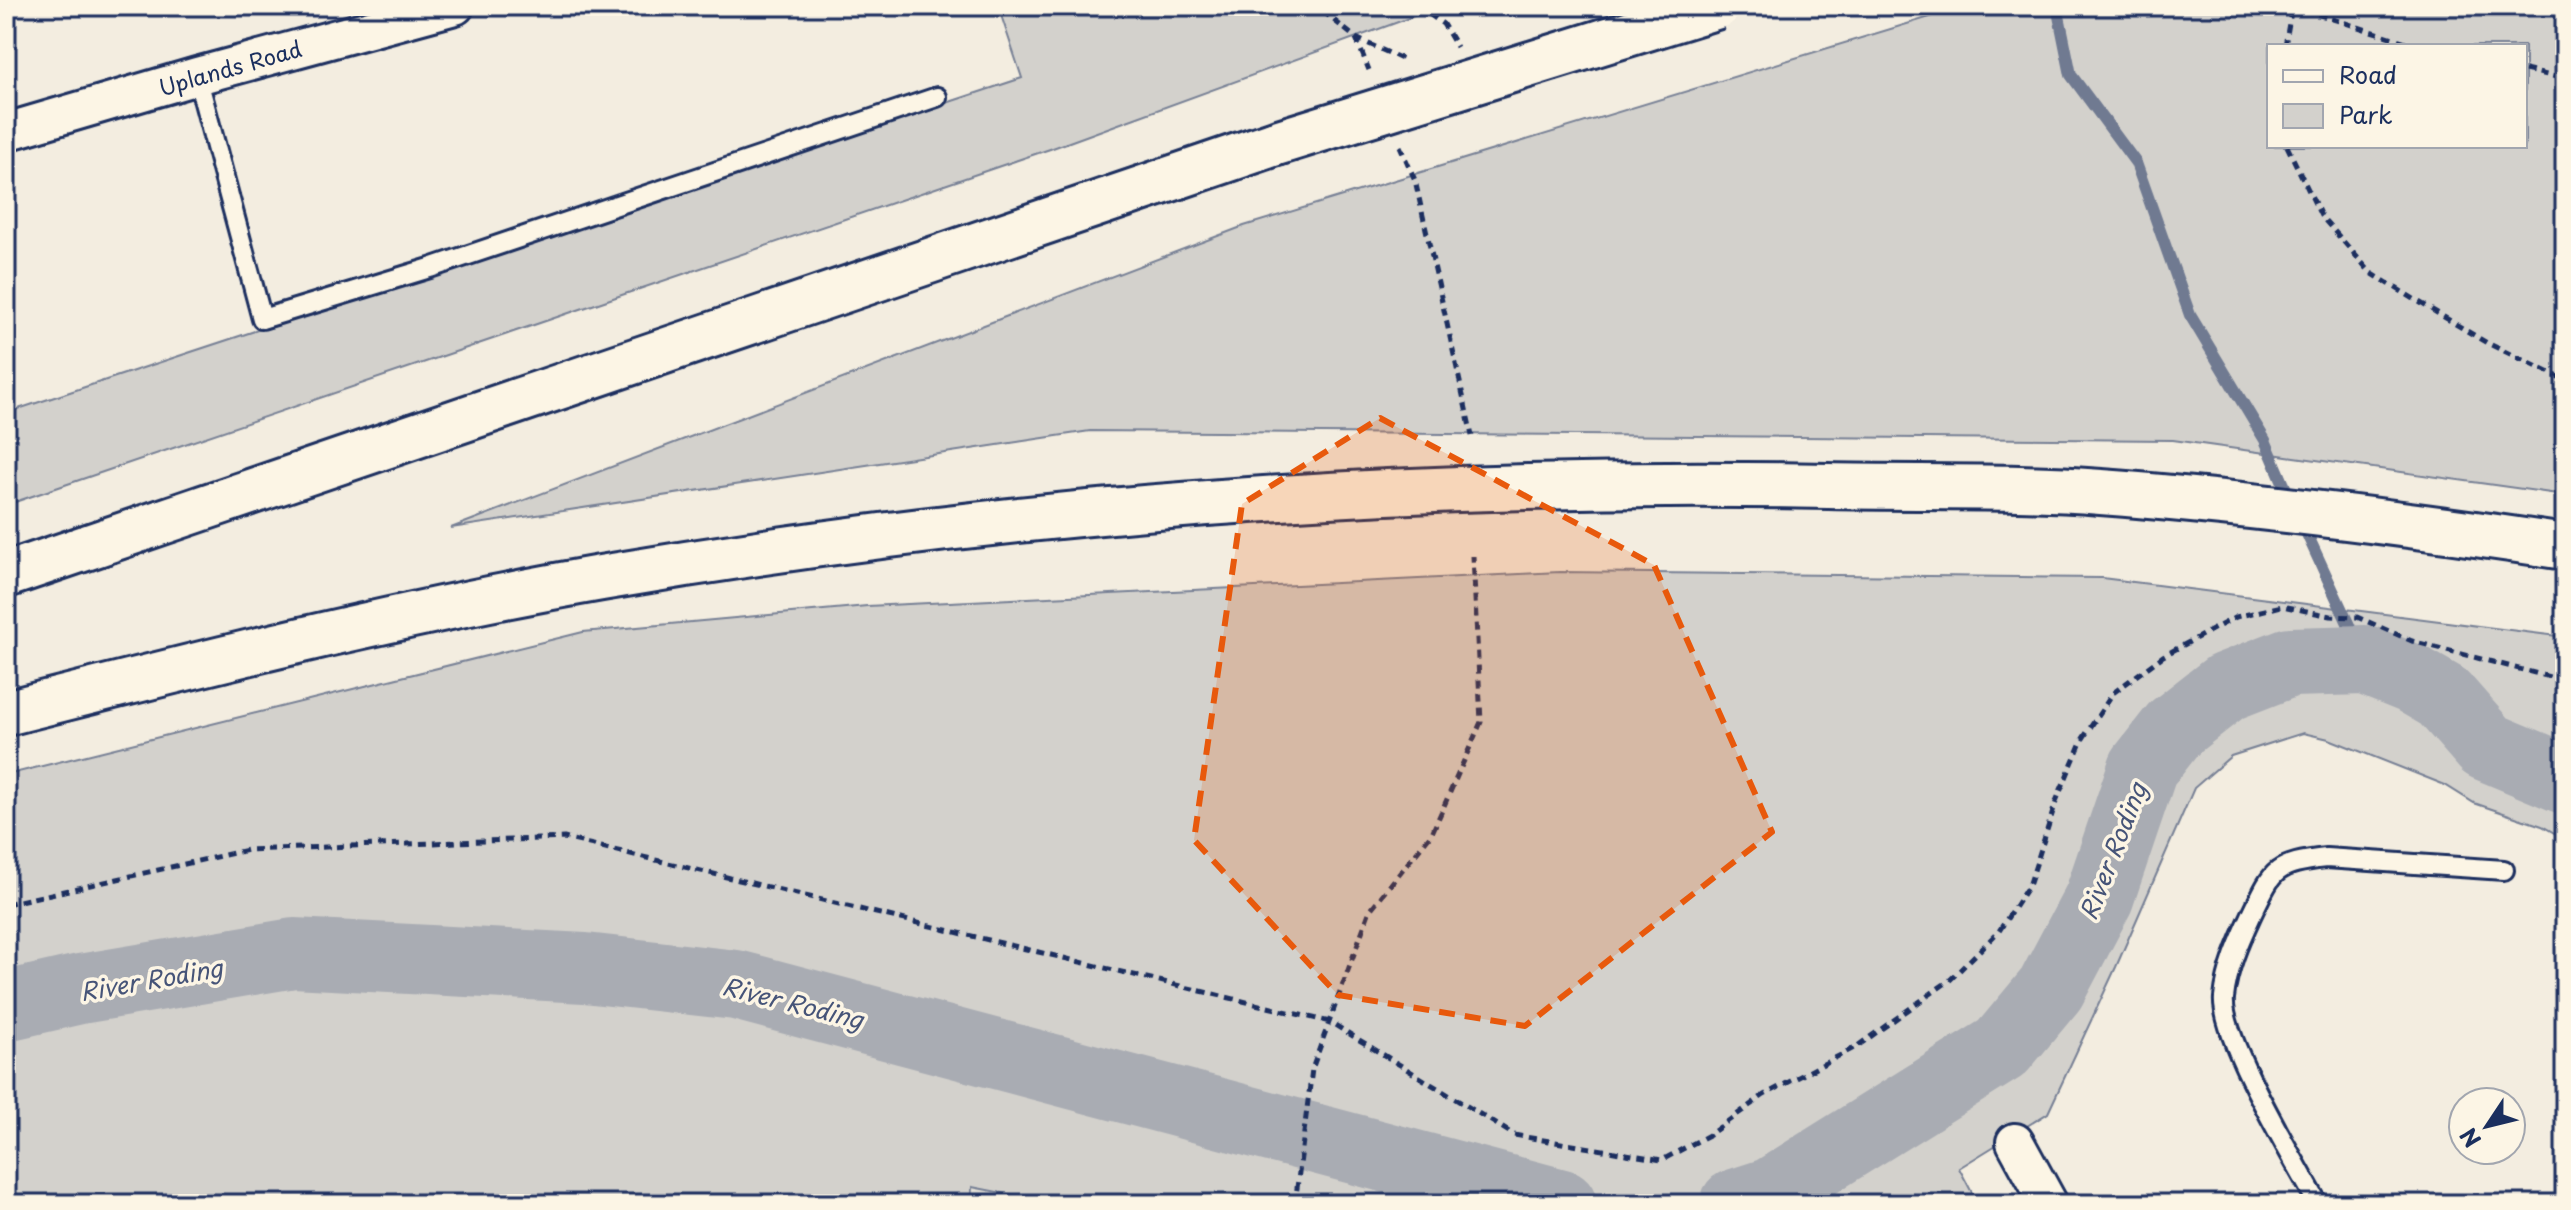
<svg xmlns="http://www.w3.org/2000/svg" width="2571" height="1210" viewBox="0 0 2571 1210" font-family="'Playpen Sans',sans-serif">
<style>
.built{fill:#e3dfd6}
.green{fill:#d3d1cc;stroke:#778095;stroke-width:2;fill-rule:evenodd}
.lines{fill:none;stroke-linecap:round;stroke-linejoin:round}
.stream{stroke:#707a91;stroke-width:12}
.river{stroke:#a9acb3;stroke-width:70}
.service-casing{stroke:#1b2f5e;stroke-width:24}
.minor-casing{stroke:#1b2f5e;stroke-width:42}
.motorway-casing{stroke:#1b2f5e;stroke-width:50}
.path{stroke:#1b2f5e;stroke-width:5;stroke-dasharray:8 6;stroke-linecap:butt}
.service{stroke:#fcf5e5;stroke-width:18}
.minor{stroke:#fcf5e5;stroke-width:36}
.motorway{stroke:#fcf5e5;stroke-width:44}
.motorway-bridge-casing{stroke:#1b2f5e;stroke-width:50;stroke-linecap:butt}
.motorway-bridge{stroke:#fcf5e5;stroke-width:44}
.marked{fill:#e8590c;fill-opacity:0.2;stroke:#e8590c;stroke-width:6;stroke-dasharray:16 10;stroke-linejoin:round}
.labels{text-anchor:middle;dominant-baseline:central;stroke-width:7;stroke-linejoin:round;paint-order:stroke}
.street-label{font-size:22px;fill:#1b2f5e;stroke:#fcf5e5}
.water-label{font-size:24px;font-style:italic;fill:#465478;stroke:#fcf5e5}
</style>
<rect width="100%" height="100%" fill="#f3ede0"/>
<filter id="ink" filterUnits="userSpaceOnUse"><feTurbulence type="fractalNoise" baseFrequency=".0125" numOctaves="2"/><feDisplacementMap in="SourceGraphic" scale="16" xChannelSelector="R" yChannelSelector="G"/><feConvolveMatrix kernelMatrix="1 2 1 2 8 2 1 2 1" color-interpolation-filters="sRGB"/></filter>
<g filter="url(#ink)">
<path class="built" d="M972,1187L1059,1204H971Z"/>
<path class="green" d="M998,6H1442L1050,149L6,505V413L1022,78Z
M1966,6H2565V495L2173,440L1090,431L451,528L1244,226ZM2269,46H2525V146H2269Z
M1559,572L2102,578L2565,637V839L2542,826L2474,803L2445,785L2329,739L2303,733L2231,756L2194,788L2116,967L2048,1113L1959,1168L1978,1204H1059L972,1187L971,1204H6V775L583,632L867,606Z"/>
<g class="lines">
<path class="stream" d="M2057,6L2071,75L2136,163L2190,315L2265,440L2291,501
M2301,521L2365,660"/>
<path class="river" d="M6,1006L80,989L294,953L585,968L736,985L1562,1204
M1735,1204L1772,1192L2002,1048L2051,989L2099,898L2143,768L2175,727L2226,687L2290,662L2365,660L2412,679L2443,697L2486,746L2565,779"/>
<g class="service-casing">
<path id="service" d="M197,76L262,319L430,268L937,97
M2318,1204C2296,1163 2220,1037 2224,998C2227,969 2239,942 2251,916C2273,870 2273,864 2326,858L2504,870"/>
</g>
<g class="minor-casing">
<path id="minor" d="M6,132L197,76L455,6
M2015,1142L2049,1204"/>
</g>
<g class="motorway-casing">
<path id="motorway" d="M6,575L1276,143
M6,713C203,663 400,613 601,578C1005,508 1418,478 1829,486C1919,488 2011,485 2101,492C2256,504 2411,524 2565,547"/>
</g>
<path class="path" d="M1310,6L1325,13L1356,38L1402,59
M1418,6L1443,24L1457,47
M2291,6L2419,46
M1356,38L1369,70
M2285,46L2292,6
M2525,70L2565,79
M1400,146L1415,180L1472,436
M2287,146L2321,216L2371,273L2487,343L2565,380
M6,904L247,850L564,838L1330,1022L1514,1135L1662,1160L1709,1135L1764,1095L1856,1047L1950,980L1999,931L2030,883L2057,799L2082,740L2113,693L2163,656L2236,617L2282,606L2331,616L2357,617L2412,641L2550,677L2565,683
M1295,1204L1312,1069L1370,910L1432,833L1481,722L1473,556"/>
<use href="#service" class="service"/>
<use href="#minor" class="minor"/>
<use href="#motorway" class="motorway"/>
<g class="motorway-bridge-casing">
<path id="motorway-bridge" d="M1276,143L1718,6"/>
</g>
<use href="#motorway-bridge" class="motorway-bridge"/>
</g>
</g>
<path class="marked" d="M1380,418L1654,565L1772,832L1525,1026L1338,995L1194,840L1242,504Z"/>
<g class="labels">
<g class="street-label">
<text transform="translate(230 67) rotate(-16)">Uplands Road</text>
</g>
<g class="water-label">
<text transform="translate(2112 851) rotate(-69)">River Roding</text>
<text transform="translate(151 979) rotate(-10)">River Roding</text>
<text transform="translate(793 1002) rotate(14)">River Roding</text>
</g>
</g>
<rect width="2571" height="1210" fill="none" stroke="#fcf5e5" stroke-width="32"/>
<rect x="16" y="16" width="2539" height="1178" fill="none" stroke="#1b2f5e" stroke-width="3" filter="url(#ink)"/>
<rect x="2267" y="44" width="260" height="104" fill="#fcf5e5" stroke="#a2a6af" stroke-width="2"/>
<rect x="2283" y="70" width="40" height="12" fill="#fcf5e5" stroke="#a2a6af" stroke-width="2"/>
<text x="2339" y="84" font-size="24" fill="#1b2f5e">Road</text>
<rect x="2283" y="104" width="40" height="24" fill="#d3d1cc" stroke="#a2a6af" stroke-width="2"/>
<text x="2339" y="124" font-size="24" fill="#1b2f5e">Park</text>
<g transform="translate(2487 1126) rotate(235)"><circle r="38" fill="#fcf5e5" stroke="#a2a6af" stroke-width="2"/>
<path d="M0-6L14 30L0 20L-14 30Z" fill="#1b2f5e"/>
<text y="-12" font-size="22" font-weight="bold" text-anchor="middle" fill="#1b2f5e">N</text>
</g>
</svg>
